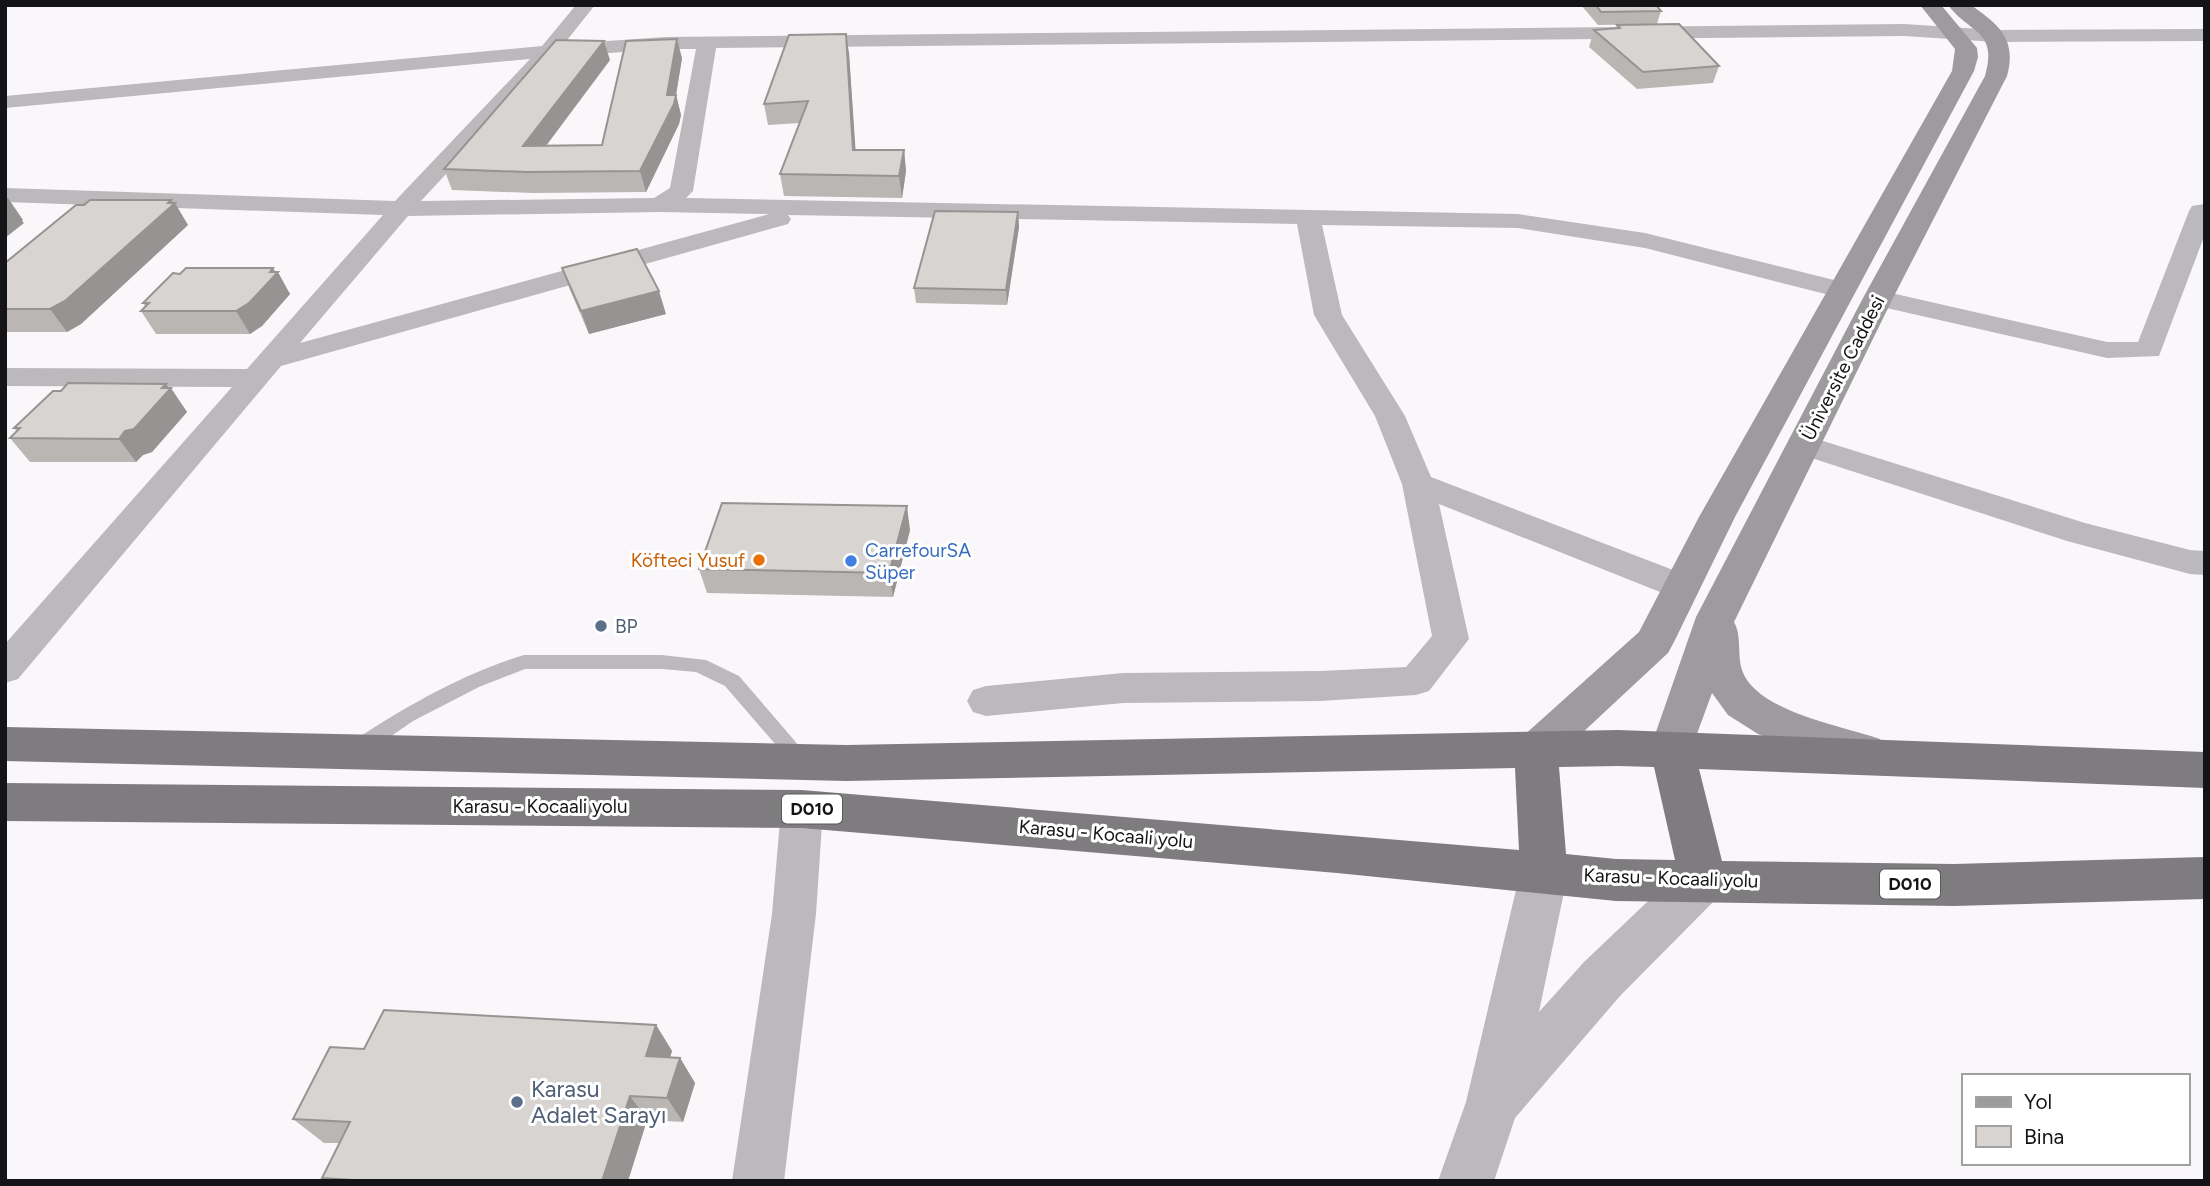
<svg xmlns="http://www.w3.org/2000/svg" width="2210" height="1186" viewBox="0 0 2210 1186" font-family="Figtree,sans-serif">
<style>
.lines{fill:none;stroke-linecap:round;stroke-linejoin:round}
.service{fill:#bbb9bb;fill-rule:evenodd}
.minor{fill:#bbb9bb;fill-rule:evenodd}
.tertiary{fill:#bbb9bb;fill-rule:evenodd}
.secondary{fill:#9d9b9d;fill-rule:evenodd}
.trunk{fill:#7e7c7e;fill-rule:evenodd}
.wall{fill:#b9b6b4}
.shaded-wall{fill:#969492}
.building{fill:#d7d4d1;stroke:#969492;stroke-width:2}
.food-dot{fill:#e8710a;stroke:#fff;stroke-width:2.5}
.shop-dot{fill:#3f7fe0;stroke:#fff;stroke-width:2.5}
.service-dot{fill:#5c6f8a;stroke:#fff;stroke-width:2.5}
.labels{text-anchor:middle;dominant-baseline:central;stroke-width:6;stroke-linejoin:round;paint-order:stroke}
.shield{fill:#fff;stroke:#5a5a5b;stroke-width:2}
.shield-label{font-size:18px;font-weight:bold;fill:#141315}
.street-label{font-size:19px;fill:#141315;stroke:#fff}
.shop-label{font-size:19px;fill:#366cbe;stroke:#fff;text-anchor:start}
.food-label{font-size:19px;fill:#c56008;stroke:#fff;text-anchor:end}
.service-label{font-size:19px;fill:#4e5e75;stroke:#fff;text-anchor:start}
.near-service-label{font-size:23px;fill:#4e5e75;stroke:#fff;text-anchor:start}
</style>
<rect width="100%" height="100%" fill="#faf7fb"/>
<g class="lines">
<path class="service" d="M524,655H662L706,660L739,676L812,761L809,767L802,769L795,767L725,686L696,672L662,669H525L479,687L413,721L367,753L360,755L353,753L350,747L353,741C407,706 462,674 524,655Z"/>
<path class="minor" d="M576,5H595L564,44L665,37L1904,24L1996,30L2205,29V41L1996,42L1904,36L716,48L693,191L686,198L1518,214L1645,233L1850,284L1854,290L1850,296L1841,298L1645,248L1518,228L1322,225L1342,315L1405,416L1431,477L1694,578L1699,587L1694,596L1682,599L1670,596L1439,504L1469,639L1429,691L1416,695L1320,701L1123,703L986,716L973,712L967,701L973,690L986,686L1123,673L1320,671L1406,667L1432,636L1402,484L1375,416L1314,315L1297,224L788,215L791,219L788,224L281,366L18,679L5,683V644L232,387L5,386V368L247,369L383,215L5,202V188L395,201L530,59L5,108V96L542,46ZM665,49H696L670,188L654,198L421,201L554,57ZM659,212L769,214L300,343L408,216Z
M2205,204V234L2159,356L2107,358L1869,304L1865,298L1869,292L1878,290L2107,342H2138L2189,211L2192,206Z
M1804,435L2085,523L2190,550L2205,551V575L2190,574L2067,541L1793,452L1789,445L1793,438Z
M802,792L817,797L823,809L816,914L784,1181H732L772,914L781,809L787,797Z"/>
<path class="tertiary" d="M1544,852L1561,858L1568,873L1539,1012L1584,962L1686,865L1703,859L1720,865L1727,880L1720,895L1620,996L1515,1118L1494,1181H1438L1466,1102L1520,873L1527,858Z"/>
<path class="secondary" d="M1920,5H1941L1977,48L1978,57L1974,71L1735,517L1674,642L1668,653L1551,762L1536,768L1521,762L1514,750L1521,738L1639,632L1699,517L1952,71L1955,49Z
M1948,5H1971C1999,25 2017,39 2007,76L1893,298L1734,622C1742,636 1737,655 1742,670C1756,712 1844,726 1880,739L1887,751L1880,763L1865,769L1817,756L1758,734L1728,715L1712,693L1687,761L1672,767L1657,761L1650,749L1696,617L1863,298L1985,76C1998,30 1970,34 1948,5Z"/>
<path class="trunk" d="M5,727L846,745L1618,730L2205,752V788L1699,769L1722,861L1954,864L2205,857V899L1954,906L1616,901L1337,873L802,828L5,821V783L802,790L1519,850L1515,768L846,781L5,761ZM1618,766L1654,767L1675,860L1616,859L1566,854L1559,767Z"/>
</g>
<path class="wall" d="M1581,5H1656L1661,11L1657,24L1598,25Z
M1617,25L1719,66L1713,83L1637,89L1589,47L1594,30L1616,28Z
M849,53L855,150H904L906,171L902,198L784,196L780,174L800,123L768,125L764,104Z
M682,58L676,95L681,115L679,124L646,192L533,193L452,190L444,169L610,60L546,146L602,145Z
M173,203L188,225L81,324L67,332H5V263Z
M1018,212L1019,227L1007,305L916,303L914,288Z
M562,268L666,314L589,334L570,290Z
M276,272L290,294L262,326L250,334H156L141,311L145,306L143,303Z
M170,388L187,412L152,452L143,455L136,462H30L10,438L17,432L14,428Z
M910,530L893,597L707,593L699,569Z
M656,1025L672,1051L670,1057L680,1058L695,1083L683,1122L647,1120L628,1181H326L322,1178L339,1143H324L293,1119L364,1049Z"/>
<path class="shaded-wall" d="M846,34L849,53L857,171L853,150Z
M677,39L682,58L676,95L681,115L679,124L646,192L640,171Z
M604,41L610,60L530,167L523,146Z
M904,150L906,171L902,198L899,176Z
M8,198L23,220L22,221L24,223L5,238V200Z
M171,200L174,204L175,203L188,225L81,324L67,332L50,309Z
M1018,212L1019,227L1007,305L1006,290Z
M273,268L276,273L278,272L290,294L262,326L250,334L236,311Z
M659,291L666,314L589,334L581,311Z
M166,384L170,389L171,388L187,412L152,452L143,455L136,462L119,439Z
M907,506L910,530L893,597L889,573Z
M656,1025L672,1051L663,1081L646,1056Z
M680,1058L695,1083L683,1122L667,1098Z
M630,1096L647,1120L628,1181H602Z"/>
<path class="building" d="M1596,5H1656L1661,11L1601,12Z
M1679,24L1719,66L1643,72L1594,30L1620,28L1617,25Z
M846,34L853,150H904L899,176L780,174L808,101L764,104L789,35Z
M677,39L667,95H676L674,104L640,171L526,172L444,169L556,40L604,41L523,146L602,145L626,41Z
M90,200H171L168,203H175L65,301L50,309H5V263L76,205H84Z
M935,211L1018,212L1006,290L914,288Z
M637,249L659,291L581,311L562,268Z
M186,268H273L270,272H278L249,303L236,311H141L149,303H143L173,273L180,274Z
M68,383L166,384L162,388H171L134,429L125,431L119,439L10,438L20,428H14L53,391H61Z
M722,503L907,506L889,573L699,569Z
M384,1010L656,1025L646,1056L680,1058L667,1098L630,1096L602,1181H368L322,1178L350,1122L293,1119L330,1047L364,1049Z"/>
<circle class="food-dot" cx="759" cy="560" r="7"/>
<circle class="shop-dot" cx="851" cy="561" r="7"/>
<g class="service-dot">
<circle cx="601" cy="626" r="7"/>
<circle cx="517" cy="1102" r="7"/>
</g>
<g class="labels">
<g class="shield">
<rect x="782" y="794.5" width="60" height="29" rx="5"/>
<rect x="1880" y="869.5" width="60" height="29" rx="5"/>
</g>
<g class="shield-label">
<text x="812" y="809">D010</text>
<text x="1910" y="884">D010</text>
</g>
<g class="street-label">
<text transform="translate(1843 368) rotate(-63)">Üniversite Caddesi</text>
<text x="540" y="806">Karasu - Kocaali yolu</text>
<text transform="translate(1106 834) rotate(5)">Karasu - Kocaali yolu</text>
<text transform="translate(1671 878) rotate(2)">Karasu - Kocaali yolu</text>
</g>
<g class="shop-label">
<text x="865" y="550">CarrefourSA<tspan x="865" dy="22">Süper</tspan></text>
</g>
<g class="food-label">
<text x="745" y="560">Köfteci Yusuf</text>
</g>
<g class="service-label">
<text x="615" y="626">BP</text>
</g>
<g class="near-service-label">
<text x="531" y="1089">Karasu<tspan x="531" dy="26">Adalet Sarayı</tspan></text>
</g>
</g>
<rect width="2210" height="1186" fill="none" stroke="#141315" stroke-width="14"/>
<rect x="1962" y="1074" width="228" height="91" fill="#ffffff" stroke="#a1a1a1" stroke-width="2"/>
<rect x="1976" y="1097" width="35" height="10" fill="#9d9b9d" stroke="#a1a1a1" stroke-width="2"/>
<text x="2024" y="1109" font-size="21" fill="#141315">Yol</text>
<rect x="1976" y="1126" width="35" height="21" fill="#d7d4d1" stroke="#a1a1a1" stroke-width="2"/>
<text x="2024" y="1144" font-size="21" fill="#141315">Bina</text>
</svg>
